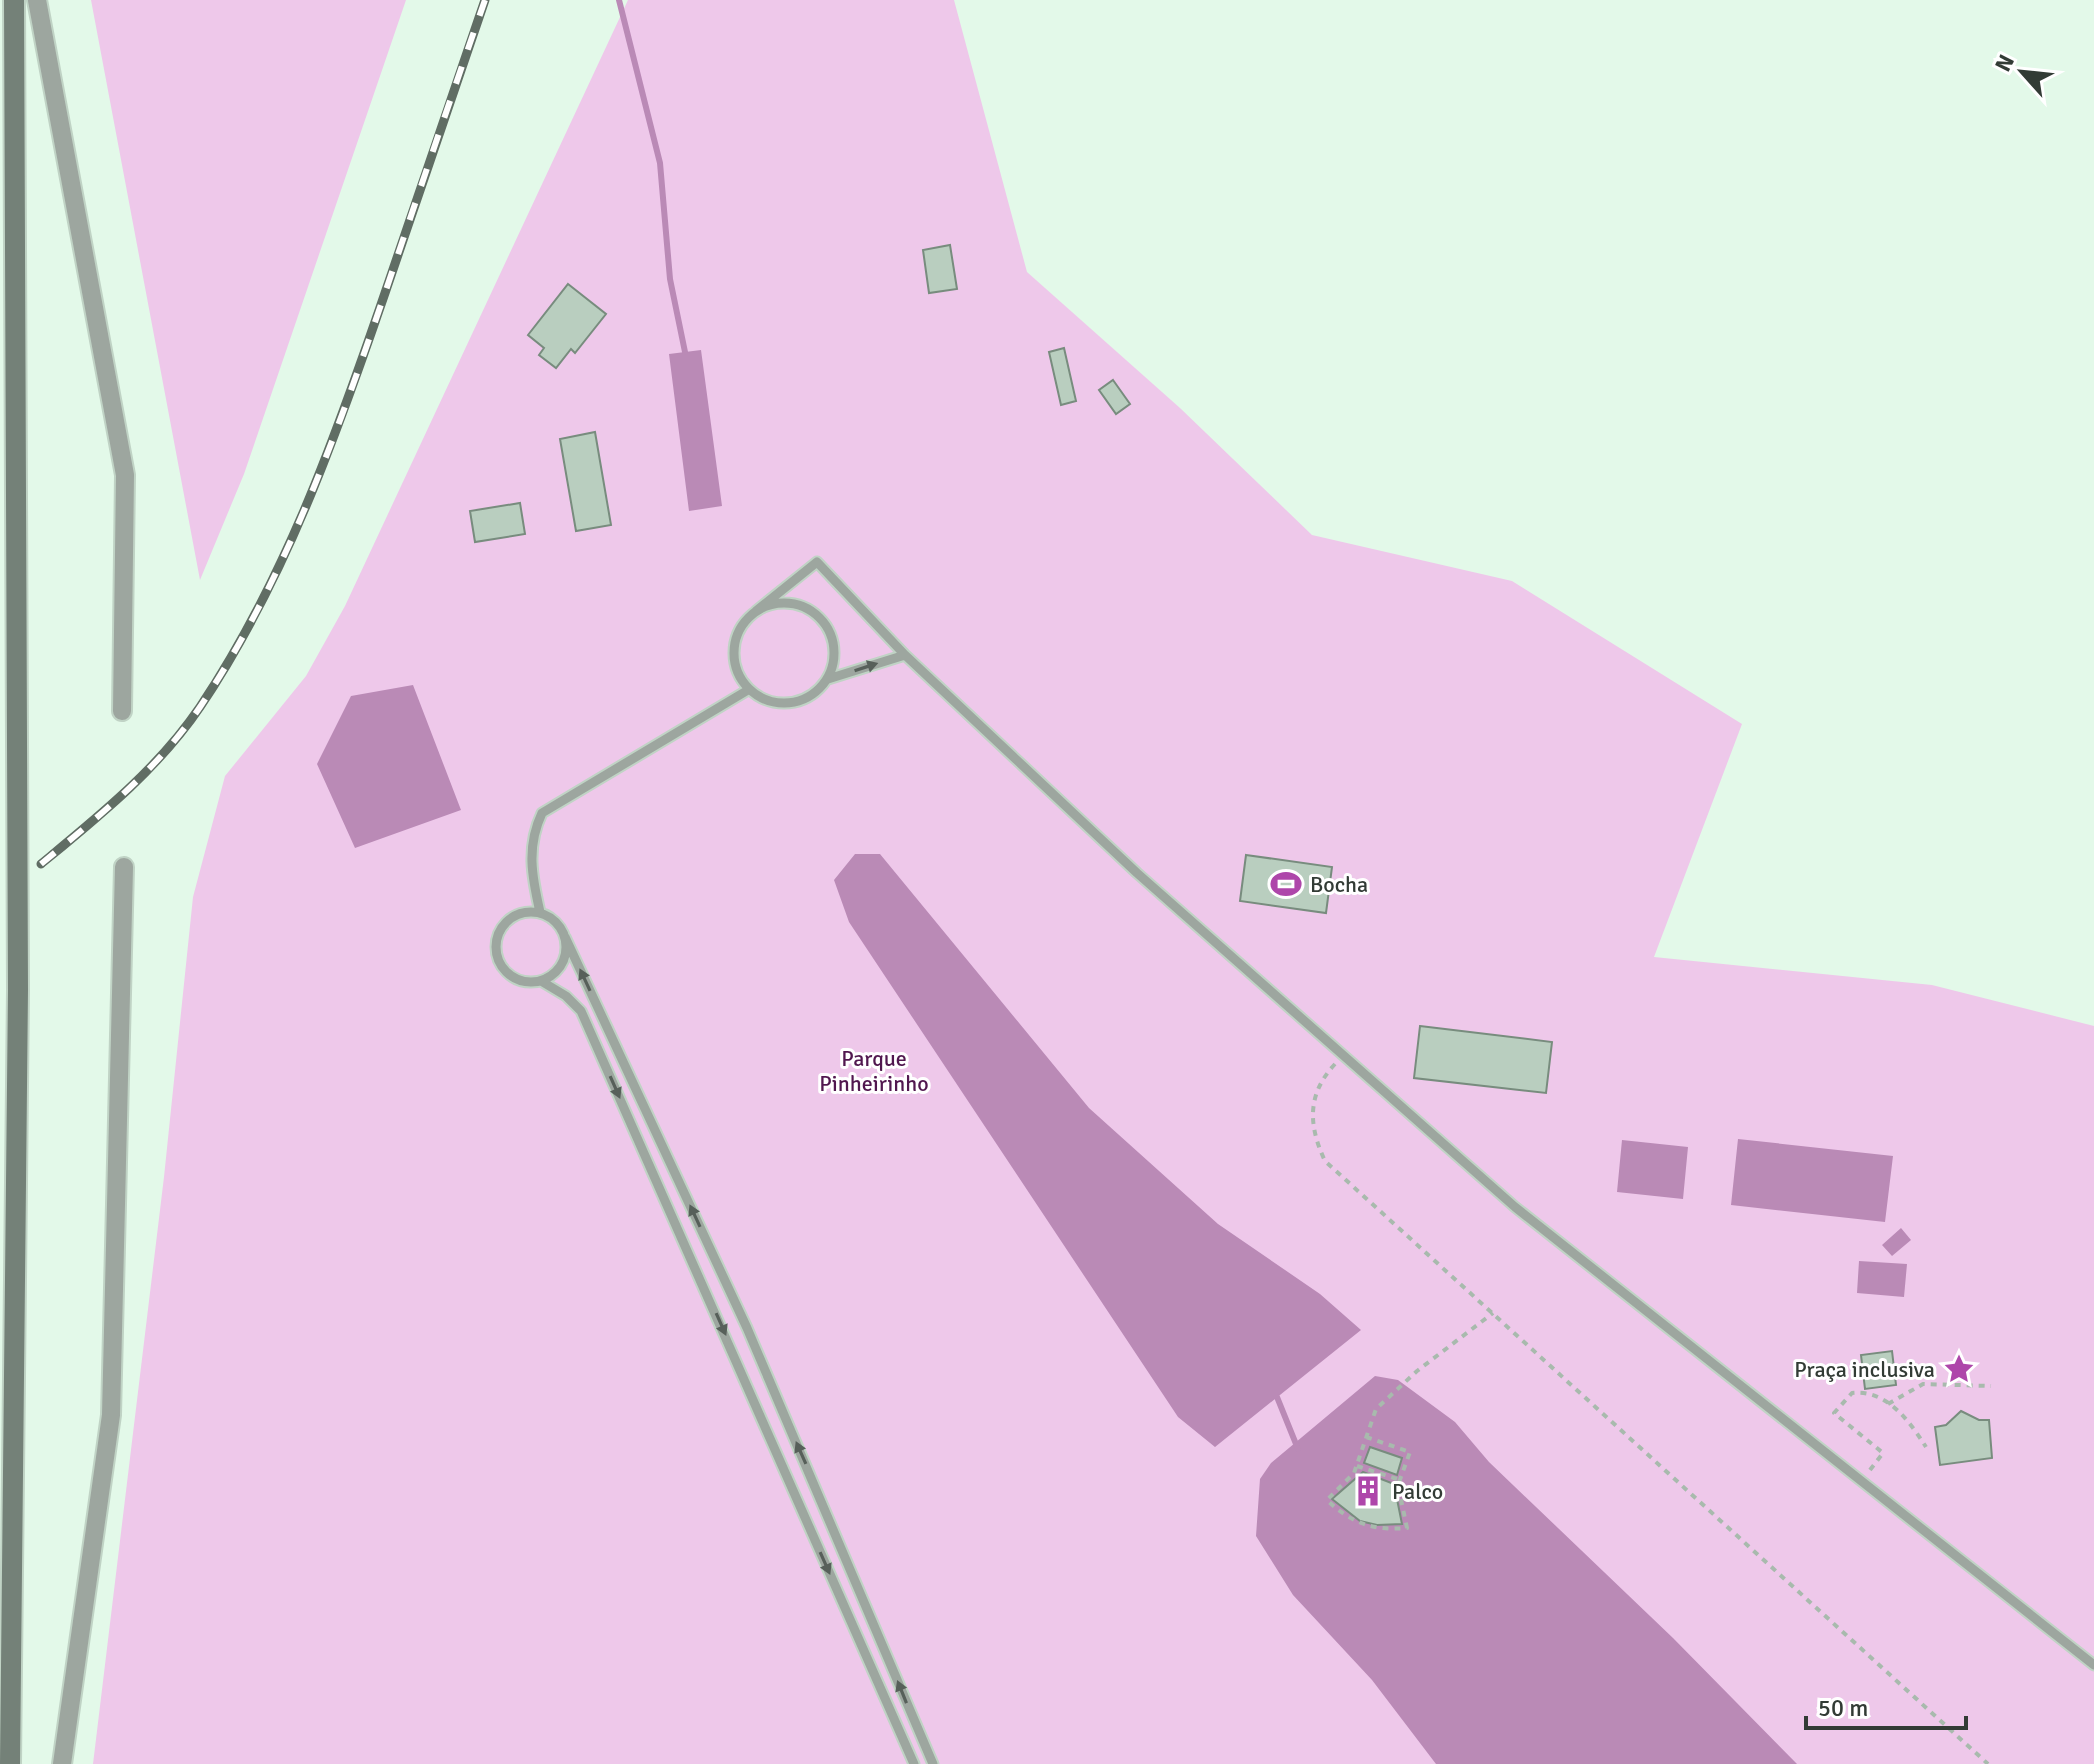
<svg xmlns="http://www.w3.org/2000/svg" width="2094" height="1764" viewBox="0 0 2094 1764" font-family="Signika,sans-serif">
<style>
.green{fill:#eec8ea}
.water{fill:#ba8ab6}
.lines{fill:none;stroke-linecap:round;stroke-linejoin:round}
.stream{stroke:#ba8ab6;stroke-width:6}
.building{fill:#b9cebf;stroke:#788c7e;stroke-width:2}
.service-casing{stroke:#c0d3c5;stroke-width:13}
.minor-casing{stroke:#c0d3c5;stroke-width:22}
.secondary-casing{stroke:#c0d3c5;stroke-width:24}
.path{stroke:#a8baad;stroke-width:4;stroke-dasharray:6 6;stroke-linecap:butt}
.service{stroke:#9da69f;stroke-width:9}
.minor{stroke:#9da69f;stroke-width:18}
.secondary{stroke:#748178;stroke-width:20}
.rail-casing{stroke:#606d64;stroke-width:9}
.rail{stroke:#fff;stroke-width:6;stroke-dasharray:18;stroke-linecap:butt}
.oneway{fill:#57605a}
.labels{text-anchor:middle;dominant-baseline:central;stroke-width:6;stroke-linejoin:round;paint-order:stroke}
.poi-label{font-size:22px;fill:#323b35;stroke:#fff;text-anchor:start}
.park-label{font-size:22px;fill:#51174f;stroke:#fff}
</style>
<rect width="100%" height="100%" fill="#e3f9e9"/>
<path class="green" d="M91,0H406L244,474L200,580Z
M628,0H954L1027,272L1180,408L1312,535L1512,581L1742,724L1654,957L1932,985L2094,1026V1764H93L164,1177L193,897L225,776L306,676L345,606Z"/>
<path class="water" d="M701,350L722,506L689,511L669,354Z
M413,685L461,810L355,848L317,764L351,696Z
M855,854H880L1089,1108L1218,1224L1320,1294L1361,1330L1215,1447L1178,1417L849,922L834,880Z
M1738,1139L1893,1156L1885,1222L1731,1205Z
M1622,1140L1688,1147L1683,1199L1617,1192Z
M1901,1228L1911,1240L1892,1256L1882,1245Z
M1859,1261L1907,1264L1904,1297L1857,1293Z
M1375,1376L1398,1380L1455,1422L1489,1462L1673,1638L1797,1764H1436L1372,1680L1293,1595L1256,1536L1260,1479L1271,1463Z"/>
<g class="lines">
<path class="stream" d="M619,0L660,163L670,279L685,352
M1277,1397L1298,1449"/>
</g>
<path class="building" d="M950,245L957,289L929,293L923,250Z
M568,284L606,314L575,353L571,349L556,368L539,355L544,348L528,335Z
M1064,348L1076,401L1061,405L1049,352Z
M1113,380L1130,404L1116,414L1099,390Z
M595,432L611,525L576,531L560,439Z
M520,503L525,534L475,542L470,511Z
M1246,855L1332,867L1326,913L1240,901Z
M1420,1026L1552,1042L1546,1093L1414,1078Z
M1892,1351L1896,1385L1865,1389L1861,1355Z
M1961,1411L1979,1420H1989L1992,1458L1940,1465L1935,1427L1946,1425Z
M1370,1447L1402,1458L1397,1475L1364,1463Z
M1363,1472L1394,1484L1402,1524L1377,1525L1360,1521L1332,1499Z"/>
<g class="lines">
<g class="service-casing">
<path id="service" d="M734 653a50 50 0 1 1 100 0a50 50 0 1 1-100 0Z
M756,611L817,562L905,655L1137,873L1515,1207L2094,1665
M828,679L905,655
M540,912C532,877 526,847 542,813L748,690
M496 947a35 35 0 1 1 70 0a35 35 0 1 1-70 0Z
M565,937L747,1328L933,1764
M541,981L566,996L581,1011L914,1764"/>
</g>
<g class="minor-casing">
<path id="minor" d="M37,0L125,475L122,711
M62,1764L111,1415L124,867"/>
</g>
<g class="secondary-casing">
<path id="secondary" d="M10,1764L18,989L14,0"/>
</g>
<path class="path" d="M1335,1064C1307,1094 1308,1125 1325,1161L1988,1764
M1888,1404L1923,1384L1991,1386
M1366,1437L1410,1452L1398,1485L1407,1528C1373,1531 1351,1523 1327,1500L1354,1473L1376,1409L1417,1371L1493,1313
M1357,1466L1400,1480
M1870,1470L1883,1453L1834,1413L1852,1393C1887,1389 1910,1422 1926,1447"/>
<use href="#service" class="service"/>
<use href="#minor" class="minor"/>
<use href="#secondary" class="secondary"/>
<g class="rail-casing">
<path id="rail" d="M41,864C98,817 158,769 200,707C285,580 336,436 385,293C418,195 451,97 485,0"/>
</g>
<use href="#rail" class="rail"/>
</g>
<defs><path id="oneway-solid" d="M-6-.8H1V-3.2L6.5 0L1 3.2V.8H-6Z" transform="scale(2)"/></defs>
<g class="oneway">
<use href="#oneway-solid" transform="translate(866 667) rotate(-18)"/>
<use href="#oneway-solid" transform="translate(585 980) rotate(-115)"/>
<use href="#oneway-solid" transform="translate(615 1087) rotate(66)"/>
<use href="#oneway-solid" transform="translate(695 1216) rotate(-115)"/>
<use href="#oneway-solid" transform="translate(721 1324) rotate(66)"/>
<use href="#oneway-solid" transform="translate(801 1453) rotate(-114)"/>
<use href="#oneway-solid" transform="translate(825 1563) rotate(66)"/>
<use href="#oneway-solid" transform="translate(902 1692) rotate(-112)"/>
</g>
<defs>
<g id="stadium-bare" transform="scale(2.4)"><path d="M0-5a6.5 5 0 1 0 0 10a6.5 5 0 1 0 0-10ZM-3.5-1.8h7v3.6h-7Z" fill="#ae46aa" stroke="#fff" stroke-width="2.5" paint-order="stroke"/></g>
<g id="sight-bare" transform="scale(2.4)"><path d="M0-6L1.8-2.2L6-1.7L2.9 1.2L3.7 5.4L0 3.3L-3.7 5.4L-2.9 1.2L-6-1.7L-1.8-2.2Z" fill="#ae46aa" stroke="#fff" stroke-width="2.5" paint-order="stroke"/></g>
<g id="building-bare" transform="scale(2.4)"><path d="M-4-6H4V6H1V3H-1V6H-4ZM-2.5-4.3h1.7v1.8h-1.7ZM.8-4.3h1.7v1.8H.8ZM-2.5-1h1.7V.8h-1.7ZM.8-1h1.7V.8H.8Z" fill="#ae46aa" stroke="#fff" stroke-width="2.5" paint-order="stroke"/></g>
</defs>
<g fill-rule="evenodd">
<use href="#stadium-bare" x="1286" y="884"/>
<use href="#sight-bare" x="1959" y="1369"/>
<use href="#building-bare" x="1368" y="1491"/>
</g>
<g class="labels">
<g class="poi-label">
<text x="1310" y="884">Bocha</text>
<text x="1935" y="1369" text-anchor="end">Praça inclusiva</text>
<text x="1392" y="1491">Palco</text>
</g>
<g class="park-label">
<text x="874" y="1058">Parque<tspan x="874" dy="25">Pinheirinho</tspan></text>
</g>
</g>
<g transform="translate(2022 72) rotate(297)" stroke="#ffffff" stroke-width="6" paint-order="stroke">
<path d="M0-6L14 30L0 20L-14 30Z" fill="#323b35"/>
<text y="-12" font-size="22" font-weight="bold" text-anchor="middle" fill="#323b35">N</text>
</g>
<path d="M1806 1716v12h160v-12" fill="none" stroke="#323b35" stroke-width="4"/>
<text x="1818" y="1716" font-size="24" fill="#323b35" stroke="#ffffff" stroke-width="6" paint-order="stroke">50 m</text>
</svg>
